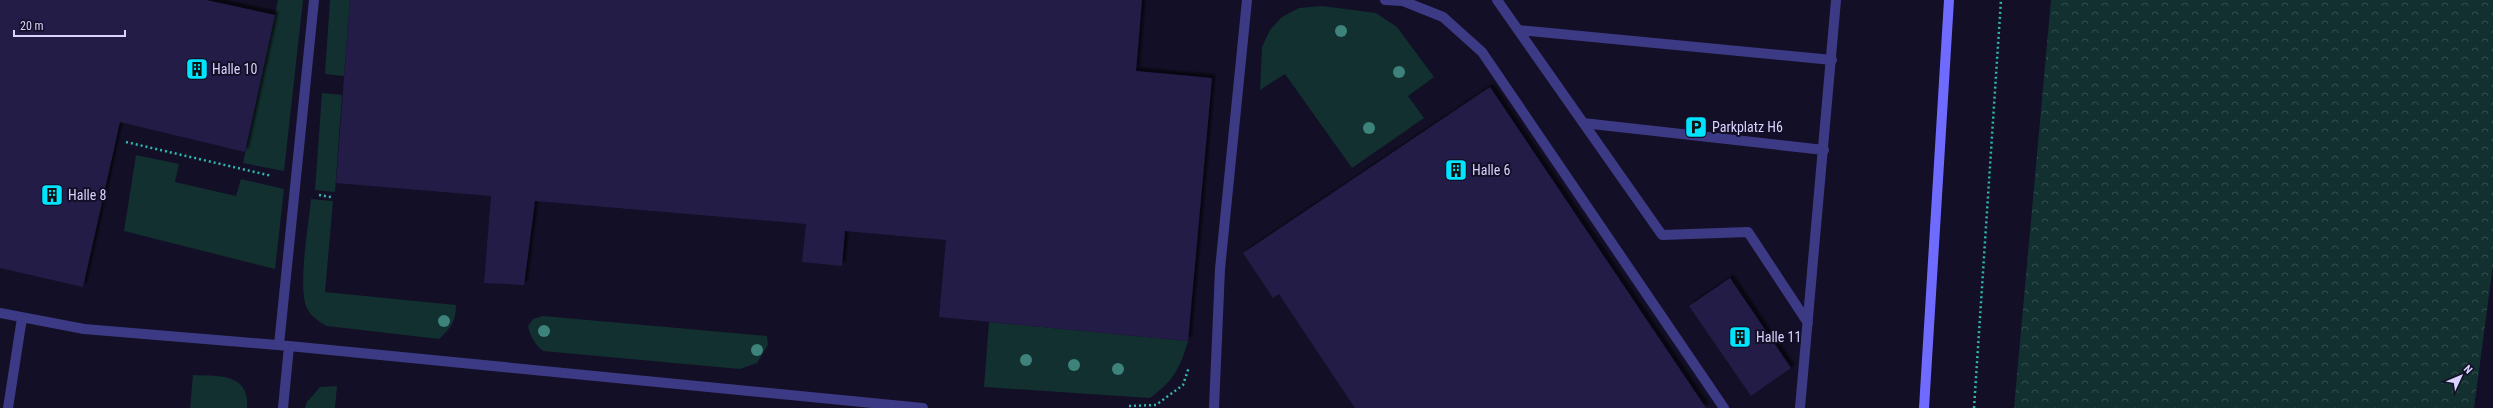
<svg xmlns="http://www.w3.org/2000/svg" width="2493" height="408" viewBox="0 0 2493 408" font-family="'Roboto Condensed',sans-serif">
<style>
.grass{fill:#12302f}
.forest{fill:url(#forest-crowns)}
.building{fill:#241b47;filter:url(#shadow)}
.lines{fill:none;stroke-linecap:round;stroke-linejoin:round}
.path{stroke:#2fb8b0;stroke-width:2.5;stroke-dasharray:2 3;stroke-linecap:butt}
.lane{stroke:#3d3a85;stroke-width:10}
.secondary{stroke:#6f6bff;stroke-width:10}
.tree{fill:#3d827b}
.labels{text-anchor:middle;dominant-baseline:central;stroke-width:4;stroke-linejoin:round;paint-order:stroke}
.poi-label{font-size:14px;fill:#d9d4ff;stroke:#130f26;text-anchor:start}
</style>
<defs>
<pattern id="forest-crowns" width="20" height="18" patternUnits="userSpaceOnUse"><rect width="20" height="18" fill="#12302f"/><path d="M2 6a3 3 0 1 1 6 0M12 15a3 3 0 1 1 6 0" fill="none" stroke="#344d4e"/></pattern>
<filter id="shadow"><feDropShadow dx="3.5" dy="-3.5" stdDeviation="1" flood-color="#0009"/></filter>
</defs>
<rect width="100%" height="100%" fill="#130f26"/>
<path class="grass" d="M278,0H303L284,171L243,163Z
M330,0H350L344,76L325,74Z
M1322,6L1376,13L1397,27L1434,77L1408,96L1424,118L1352,168L1285,74L1260,90L1262,47L1270,30L1282,17L1299,8Z
M322,93L342,95L335,192L315,190Z
M136,155L179,164L175,182L236,196L241,179L284,189L275,269L124,231Z
M311,199L333,201L325,292L456,305C456,321 451,328 439,339L327,326C320,322 310,316 307,308C297,287 309,224 311,199Z
M543,316L767,336L768,345L757,363L740,369L543,351C535,345 530,336 528,326L533,319Z
M989,322L1188,341C1180,369 1173,381 1150,398L984,387Z
M193,375C219,376 250,373 247,408H190Z
M337,386L335,408H305L307,402L320,387Z"/>
<path class="forest" d="M2051,0H2493V265L2474,408H2014Z"/>
<path class="building" d="M0,0H206L275,15L245,152L120,122L83,287L0,268Z
M350,0H1142L1136,71L1212,78L1188,341L939,317L946,240L845,231L842,266L802,262L806,224L535,201L524,285L484,283L491,196L336,183Z
M1490,87L1706,408H1355L1279,294L1273,298L1243,253Z
M1730,278L1791,368L1751,396L1689,306Z"/>
<g class="lines">
<path class="path" d="M126,142L272,176
M319,195L331,197
M1129,406L1156,405L1183,385L1189,367
M1974,408L2001,0"/>
<path class="lane" d="M1385,0L1403,1L1443,17L1482,52L1724,408
M1497,0L1662,235L1748,232L1808,323
M1518,30L1832,60
M1583,123L1824,150
M0,313L84,329L289,346L283,408
M279,345L314,0
M289,346L923,408
M8,408L22,318
M1214,408L1220,269L1247,0
M1800,408L1836,0"/>
<path class="secondary" d="M1924,408L1949,0"/>
</g>
<g class="tree">
<circle cx="1341" cy="31" r="6"/>
<circle cx="1399" cy="72" r="6"/>
<circle cx="1369" cy="128" r="6"/>
<circle cx="444" cy="321" r="6"/>
<circle cx="544" cy="331" r="6"/>
<circle cx="757" cy="350" r="6"/>
<circle cx="1026" cy="360" r="6"/>
<circle cx="1074" cy="365" r="6"/>
<circle cx="1118" cy="369" r="6"/>
</g>
<defs>
<g id="building-square" transform="scale(1.15)"><rect x="-9" y="-9" width="18" height="18" rx="4" fill="#00e5ff" stroke="#130f26"/><path d="M-4-6H4V6H1V3H-1V6H-4ZM-2.5-4.3h1.7v1.8h-1.7ZM.8-4.3h1.7v1.8H.8ZM-2.5-1h1.7V.8h-1.7ZM.8-1h1.7V.8H.8Z" fill="#111"/></g>
<g id="parking-square" transform="scale(1.15)"><rect x="-9" y="-9" width="18" height="18" rx="4" fill="#00e5ff" stroke="#130f26"/><path d="M-3.5-5.5H1a3.5 3.5 0 0 1 0 7H-1V5.5H-3.5ZM-1-3.4V-.6H.8a1.4 1.4 0 0 0 0-2.8Z" fill="#111"/></g>
</defs>
<g fill-rule="evenodd">
<use href="#building-square" x="197" y="69"/>
<use href="#parking-square" x="1696" y="127"/>
<use href="#building-square" x="1456" y="170"/>
<use href="#building-square" x="52" y="195"/>
<use href="#building-square" x="1740" y="337"/>
</g>
<g class="labels">
<g class="poi-label">
<text x="212" y="69">Halle 10</text>
<text x="1712" y="127">Parkplatz H6</text>
<text x="1472" y="170">Halle 6</text>
<text x="68" y="195">Halle 8</text>
<text x="1756" y="337">Halle 11</text>
</g>
</g>
<g transform="translate(2461 376) rotate(46)" stroke="#130f26" stroke-width="3" paint-order="stroke">
<path d="M0-3L7 15L0 10L-7 15Z" fill="#d9d4ff"/>
<text y="-6" font-size="11" font-weight="bold" text-anchor="middle" fill="#d9d4ff">N</text>
</g>
<path d="M14 30v6h111v-6" fill="none" stroke="#d9d4ff" stroke-width="2"/>
<text x="20" y="30" font-size="12" fill="#d9d4ff" stroke="#130f26" stroke-width="3" paint-order="stroke">20 m</text>
</svg>
